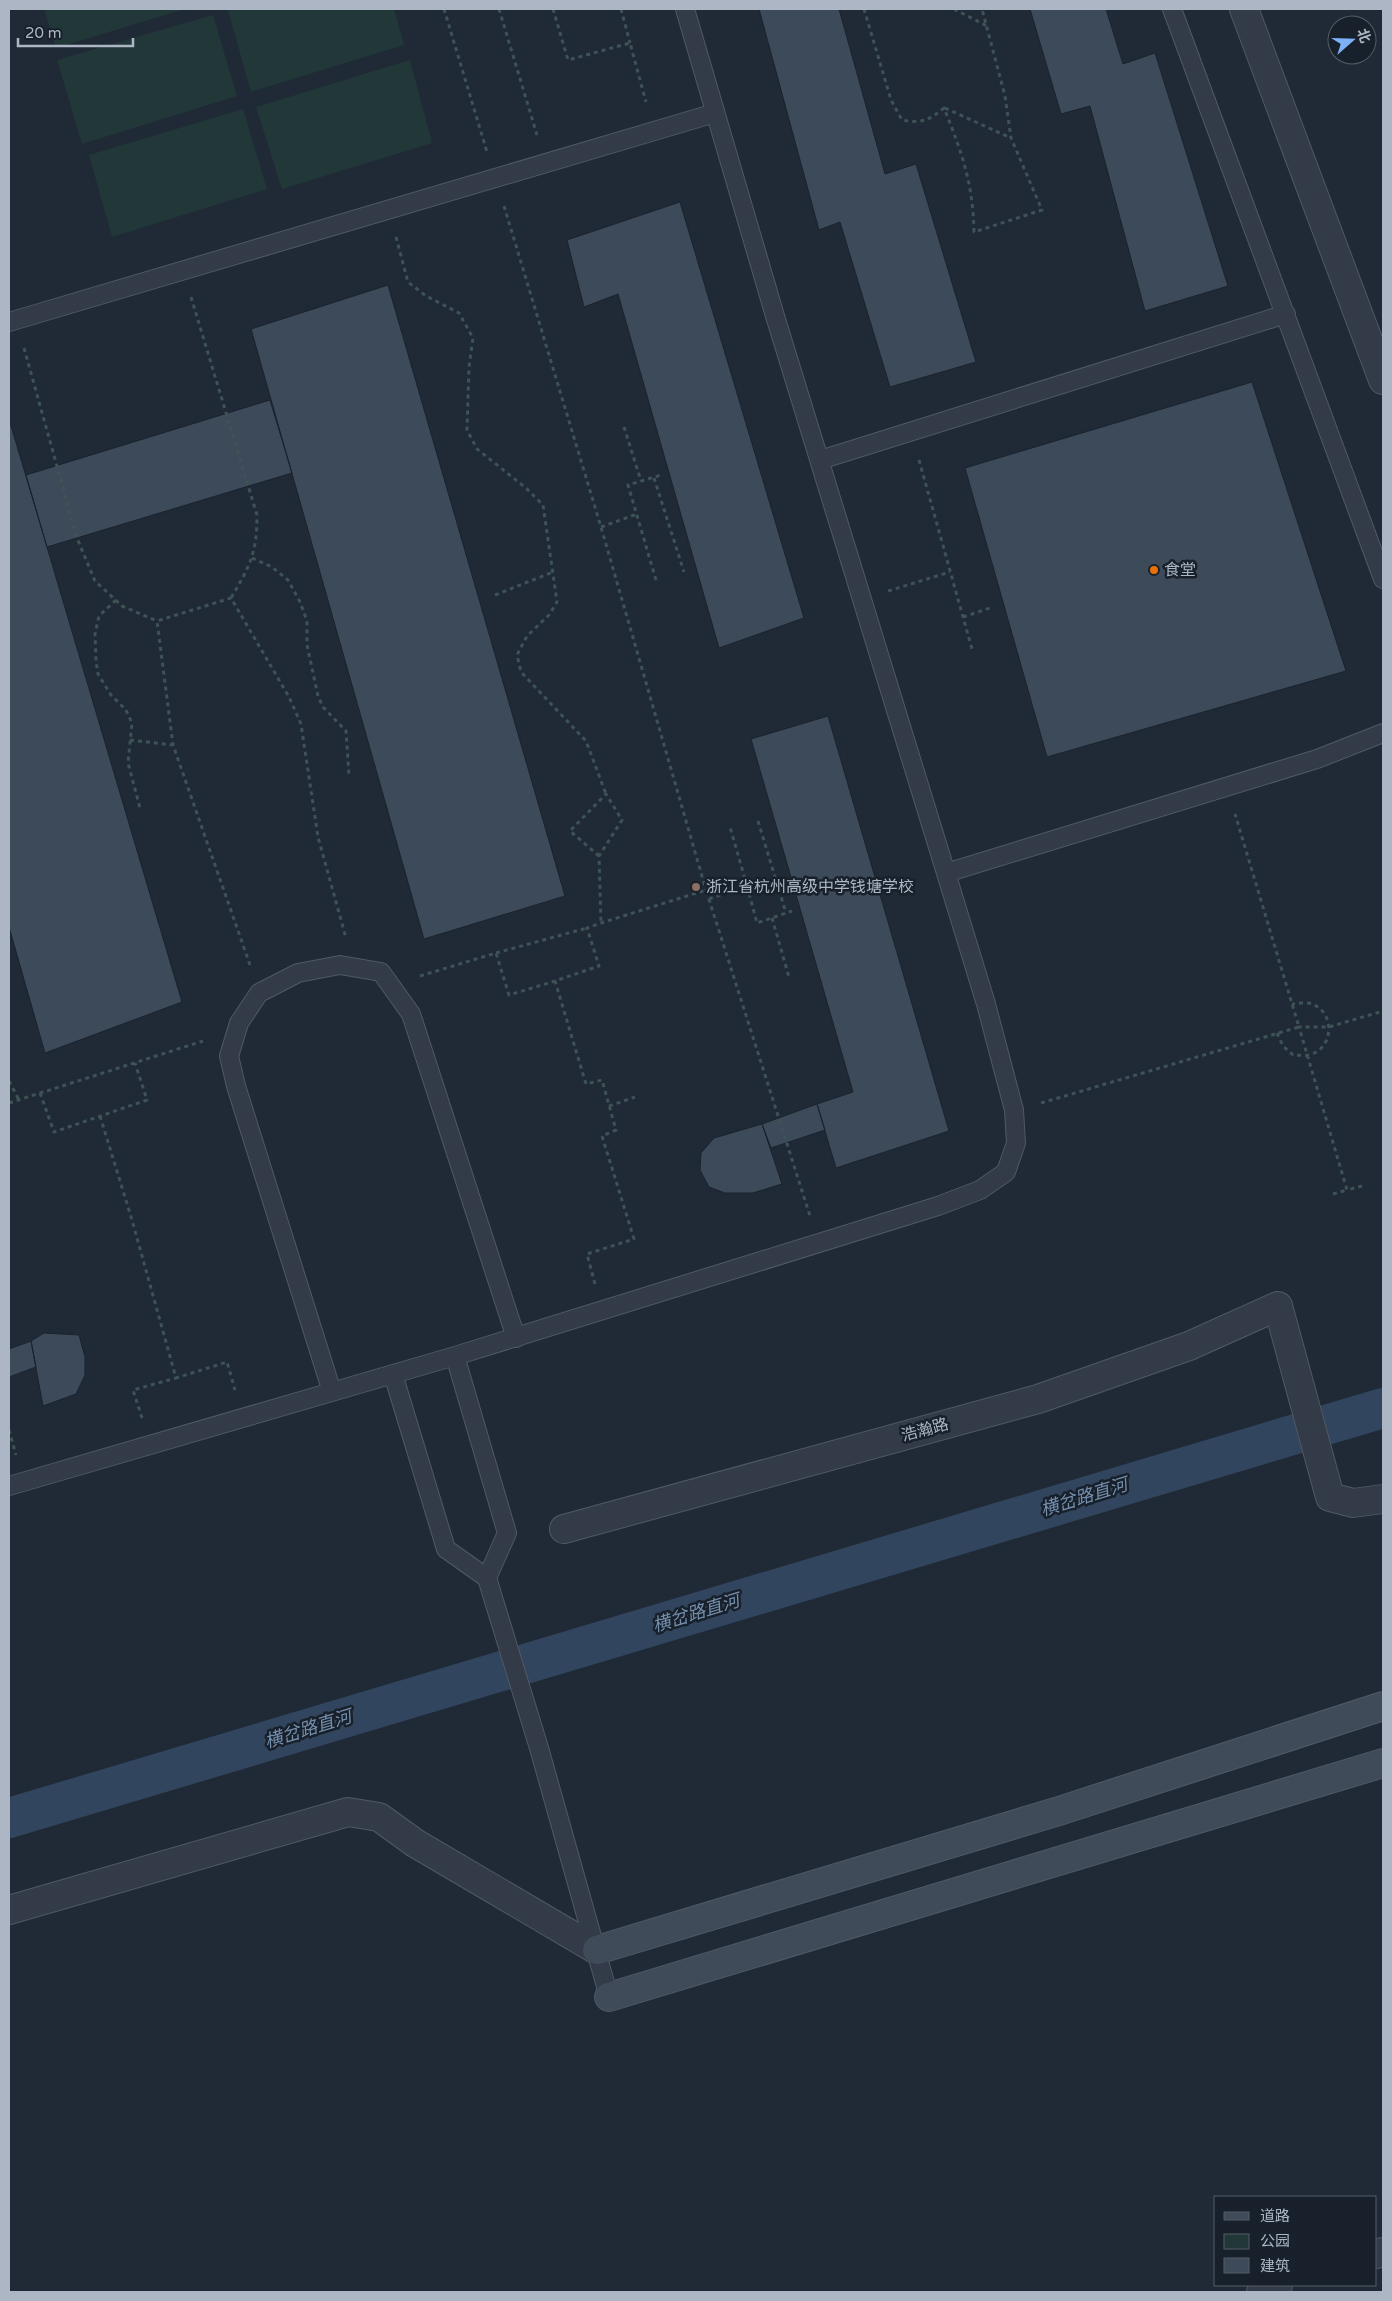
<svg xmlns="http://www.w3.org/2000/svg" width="1392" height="2301" viewBox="0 0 1392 2301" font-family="'Varela Round','Noto Sans SC',sans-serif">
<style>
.green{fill:#223738}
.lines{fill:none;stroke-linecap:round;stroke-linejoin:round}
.canal{stroke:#32455e;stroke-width:40}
.building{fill:#3d4a59;stroke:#1a232d}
.lane-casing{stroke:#505965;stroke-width:20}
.street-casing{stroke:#505965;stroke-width:30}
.secondary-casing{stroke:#505965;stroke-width:30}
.path{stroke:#3e5355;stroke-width:3;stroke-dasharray:4 4;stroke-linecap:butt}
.lane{stroke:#323b47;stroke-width:18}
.street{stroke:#323b47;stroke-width:28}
.secondary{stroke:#404b5a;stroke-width:28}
.food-dot{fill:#e8710a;stroke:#18212b;stroke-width:2}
.education-dot{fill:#8d6e63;stroke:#18212b;stroke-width:2}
.labels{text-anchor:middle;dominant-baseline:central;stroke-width:5;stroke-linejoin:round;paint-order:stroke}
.poi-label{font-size:16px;fill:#acb6c4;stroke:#18212b;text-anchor:start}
.street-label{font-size:16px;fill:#acb6c4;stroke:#18212b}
.water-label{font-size:18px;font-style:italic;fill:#748ead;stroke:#18212b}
</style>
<rect width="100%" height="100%" fill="#1f2a36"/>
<path class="green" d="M44,9H185L56,48Z
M234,9H394L404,45L251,92L228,10Z
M213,15L237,96L82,144L57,60Z
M410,60L432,143L282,189L256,107Z
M243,109L267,189L112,237L89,155Z"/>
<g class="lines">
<path class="canal" d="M9,1818L1383,1408"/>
</g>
<path class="building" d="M759,9H839L885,174L916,164L976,362L890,387L840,222L819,230Z
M1030,9H1106L1123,64L1155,53L1228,286L1145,311L1090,106L1061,114Z
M680,202L804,618L719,648L618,294L584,307L567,240Z
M388,285L565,896L424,939L251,329Z
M1252,382L1346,671L1047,757L965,468Z
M270,400L292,473L47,547L26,475Z
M9,419L182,1002L45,1053L9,927Z
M828,716L949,1131L836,1168L817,1104L853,1092L751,739Z
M817,1104L825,1130L771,1148L762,1124Z
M762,1124L782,1184L753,1193H725L709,1187L700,1170L701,1153L714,1138Z
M44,1333L79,1335L85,1357V1375L76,1394L43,1406L31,1341Z
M31,1341L36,1367L9,1377V1349Z"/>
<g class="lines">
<g class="lane-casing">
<path id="lane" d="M685,9L775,316L946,873
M1172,9L1383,579
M9,322L715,113
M820,460L1286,314
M393,1374L446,1549L487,1578L507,1533L455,1356
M332,1392L236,1086L229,1056L239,1023L259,993L298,973L340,965L381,972L411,1014L516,1338
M9,1486L455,1356L938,1206L980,1190L1006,1172L1016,1143L1014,1110L986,1004L946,873L1317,759L1383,733
M487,1578L539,1748L609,1997"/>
</g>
<g class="street-casing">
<path id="street" d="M1244,9L1383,380
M564,1529L1038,1399L1189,1346L1278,1306L1330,1497L1353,1503L1383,1499
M9,1910L348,1812L379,1817L415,1843L597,1950
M1376,2254L1383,2252
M1261,2292L1278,2285"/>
</g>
<g class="secondary-casing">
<path id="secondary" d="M597,1950L1059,1811L1383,1706
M609,1997L1383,1763"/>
</g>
<path class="path" d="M444,9L487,152
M499,9L537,135
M553,9L568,60L630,43L646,102
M621,9L630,43
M864,9L891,100L902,120C922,124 929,120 944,108C962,153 973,183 974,232L1042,210L1011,138L1005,96L982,9
M954,9L987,26
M945,108L1011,138
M504,206L601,527L706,890
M396,237L408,282L426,296L459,313L473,338L469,367L467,430L477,449L526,488L543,505L557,602L549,615L527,636L517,655L521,672L586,741L606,794
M191,297L257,515C257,553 250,566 231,598
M24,348L77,538L95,581L122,606L157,621
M624,427L641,481
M919,460L972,649
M654,478L684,572
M601,527L637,514
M252,558L272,567L288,580L300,602L307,621V645L318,696L323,707L346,731L349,776
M656,580L628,485L661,475
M888,591L950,572
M495,595L553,572
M116,600L99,616L95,634L96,661L98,674L111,695L126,710L132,723L128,763L140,808
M963,617L993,607
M130,740L173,745
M758,821L786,913
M599,856L570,831L606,794L622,820L599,856L601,923
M747,886L757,923L792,911
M709,899L747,886L730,827
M772,918L789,977
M496,953L587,928
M250,965L173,745L157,621L231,598L289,697L301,724L318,837L346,938
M420,976L496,953L509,995L555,981
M1277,1033L1283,1046L1293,1055C1298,1055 1305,1056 1309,1055C1336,1048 1335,1008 1308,1003C1303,1002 1296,1004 1292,1004
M9,1081L19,1100
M40,1093L54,1132L147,1100L135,1063
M9,1103L203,1041
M1041,1103L1299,1027L1235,814
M609,1106L635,1097
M100,1116L132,1220L176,1378L227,1362L235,1390
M1362,1186L1347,1190L1299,1027H1329L1383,1011
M1333,1194L1347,1190
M595,1284L587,1254L634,1239L602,1136L616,1130L602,1080L586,1084L555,981L599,966L587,928L601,923L706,890L810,1216
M142,1418L133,1390L176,1378
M9,1430L16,1455"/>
<use href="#lane" class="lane"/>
<use href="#street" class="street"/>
<use href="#secondary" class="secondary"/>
</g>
<circle class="food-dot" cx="1154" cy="570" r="5"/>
<circle class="education-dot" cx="696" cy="887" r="5"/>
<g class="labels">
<g class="poi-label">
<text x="1164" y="570">食堂</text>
<text x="706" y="887">浙江省杭州高级中学钱塘学校</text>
</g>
<g class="street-label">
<text transform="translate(925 1430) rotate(-15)">浩瀚路</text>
</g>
<g class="water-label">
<text transform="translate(1084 1497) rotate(-17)">横岔路直河</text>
<text transform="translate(696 1613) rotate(-17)">横岔路直河</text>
<text transform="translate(308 1729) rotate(-17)">横岔路直河</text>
</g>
</g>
<rect width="1392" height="2301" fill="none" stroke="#acb6c4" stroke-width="20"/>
<rect x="1214" y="2196" width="162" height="90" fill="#18212b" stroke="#535d68"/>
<rect x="1224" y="2212" width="25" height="8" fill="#404b5a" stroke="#535d68"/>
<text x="1260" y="2221" font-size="15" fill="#acb6c4">道路</text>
<rect x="1224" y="2234" width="25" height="15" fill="#223738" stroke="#535d68"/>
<text x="1260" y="2246" font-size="15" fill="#acb6c4">公园</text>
<rect x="1224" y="2258" width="25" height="15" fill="#3d4a59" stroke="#535d68"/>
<text x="1260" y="2271" font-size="15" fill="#acb6c4">建筑</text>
<g transform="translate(1352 40) rotate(70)"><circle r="24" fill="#18212b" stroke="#535d68"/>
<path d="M0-4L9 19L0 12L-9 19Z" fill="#7db0f9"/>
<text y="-8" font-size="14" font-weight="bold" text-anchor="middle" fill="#acb6c4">北</text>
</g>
<path d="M18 38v8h115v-8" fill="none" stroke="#acb6c4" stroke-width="2.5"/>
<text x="25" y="38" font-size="15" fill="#acb6c4" stroke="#18212b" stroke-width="4" paint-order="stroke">20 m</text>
</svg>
